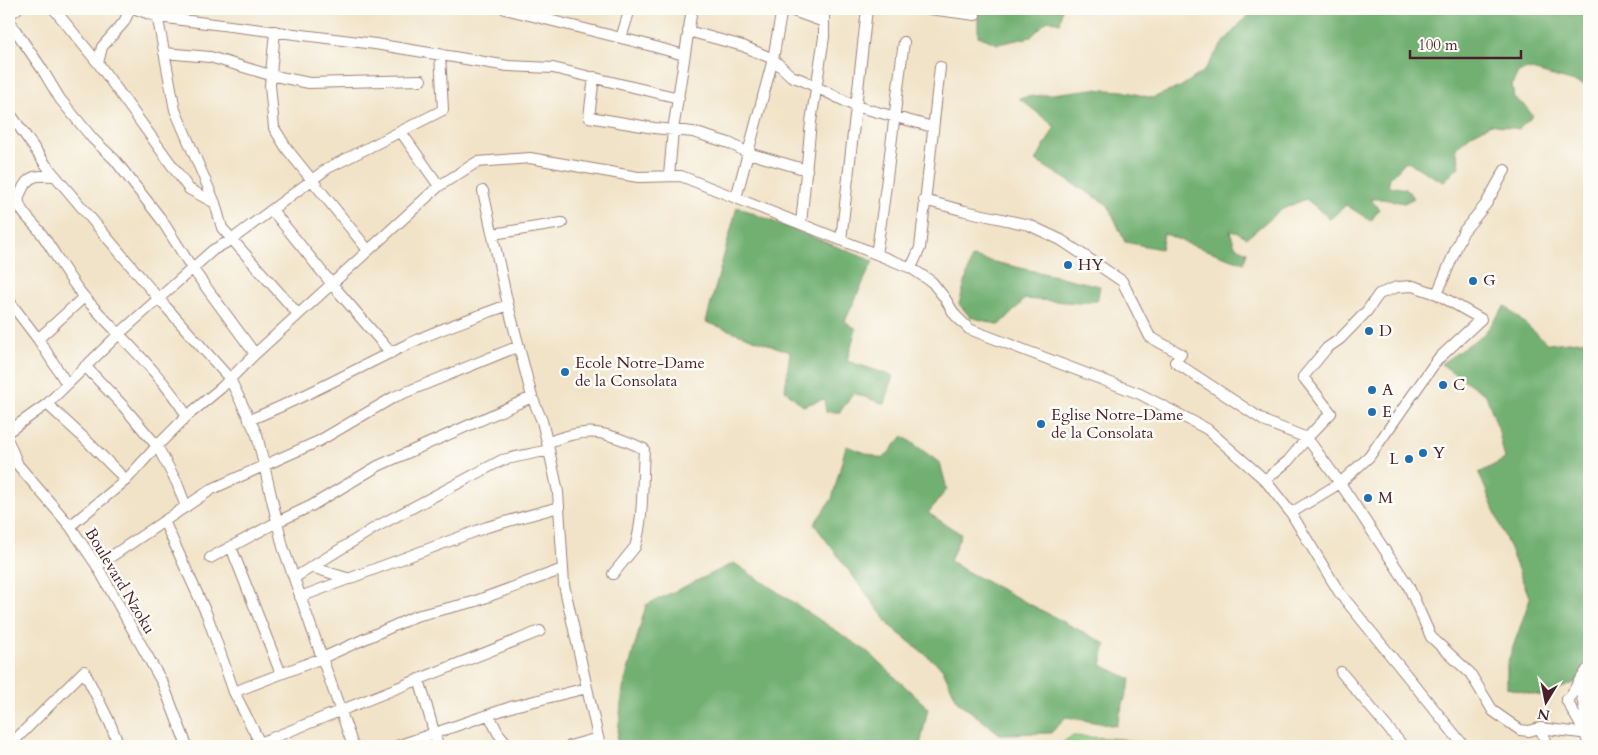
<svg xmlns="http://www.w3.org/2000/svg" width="1598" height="755" viewBox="0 0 1598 755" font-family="Cardo,serif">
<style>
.green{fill:#8dcd84;stroke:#6c7658}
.forest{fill:#72b072;stroke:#5e684e}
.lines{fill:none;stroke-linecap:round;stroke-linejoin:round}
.minor-casing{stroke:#9e8179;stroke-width:12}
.minor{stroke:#fff;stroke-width:10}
.poi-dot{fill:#1f6fb2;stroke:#fdfcf7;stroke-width:2}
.labels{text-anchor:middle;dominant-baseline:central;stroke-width:5;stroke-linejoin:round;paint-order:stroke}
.poi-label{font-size:16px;fill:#4a1f2b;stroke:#fdfcf7;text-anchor:start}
.street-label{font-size:16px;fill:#4a1f2b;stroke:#fdfcf7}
</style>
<rect width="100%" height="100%" fill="#fdfcf7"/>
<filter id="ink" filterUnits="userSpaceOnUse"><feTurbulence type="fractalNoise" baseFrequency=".02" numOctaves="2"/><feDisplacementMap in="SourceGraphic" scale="10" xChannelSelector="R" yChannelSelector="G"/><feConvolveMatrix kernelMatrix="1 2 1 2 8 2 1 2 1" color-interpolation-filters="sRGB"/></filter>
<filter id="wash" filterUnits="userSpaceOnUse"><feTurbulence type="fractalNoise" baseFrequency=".0096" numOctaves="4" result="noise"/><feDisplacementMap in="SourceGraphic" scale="20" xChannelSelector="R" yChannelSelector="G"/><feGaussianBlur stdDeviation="1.12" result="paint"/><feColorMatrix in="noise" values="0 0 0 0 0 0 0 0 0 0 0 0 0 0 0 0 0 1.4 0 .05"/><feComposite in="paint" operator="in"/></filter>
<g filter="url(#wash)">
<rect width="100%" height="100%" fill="#f1e3c7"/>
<path class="green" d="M1072,736L1122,739L1154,746H1058Z"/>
<path class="forest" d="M978,9H1062L1060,23L1048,20L1031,37L998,44L978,36Z
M1251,9H1589V86L1528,69L1518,72L1512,85L1514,98L1525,106L1533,116L1519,129L1491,124L1472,134L1456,147L1460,166L1443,182L1406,161L1390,178L1388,186L1406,189L1414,198L1404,203L1383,199H1370L1379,209L1371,221L1346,205L1330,219L1306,199L1280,210L1247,238L1239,233L1230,231L1235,246L1247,252L1244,263L1186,243L1164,233L1161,249L1125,242L1108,205L1036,161L1055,127L1019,98L1093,89L1123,91L1152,98L1180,87L1203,72L1222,44L1246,17Z
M737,207L873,261L845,321L856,329L847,361L893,376L885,404L853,393L840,412H826L824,399L803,406L785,390L790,352L706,322Z
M972,257L1100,286L1097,301L1079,303L1025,299L1000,325L970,317L959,304Z
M1505,306L1548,344L1589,340V677L1541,696L1507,688V664L1530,599L1479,473L1505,459L1498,428L1486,395L1441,364L1484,334Z
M903,436L940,463L947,489L928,513L961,534L950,561L966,571L1106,644L1101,665L1131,679L1116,726L1066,717L1051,733L1000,734L958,702L942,668L891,627L814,524L832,499L846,446L883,459Z
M734,563L868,652L928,708L920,746H621L617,741L623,689L646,605Z"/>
</g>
<g filter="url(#ink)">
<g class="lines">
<g class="minor-casing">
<path id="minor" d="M54,9L98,63L189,189L215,203
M136,9L158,17L375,44L508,66L553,68L679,98
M156,9L175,110L215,203L222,228L298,314
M505,9L641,43L684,55
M788,9L824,22
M930,9L975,15
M9,15L17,9
M9,21L42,69L60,99L93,139L115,160L161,219L192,268L255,354
M275,31L270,85L274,128L287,149L368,250
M688,31L743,46L773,59L791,76L802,80L855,106L933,127
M621,38L630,9
M164,53L210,57L270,75L309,83L421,80
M98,63L102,47L124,22L130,9
M594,77L589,117L654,128L693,132L729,143L748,153L807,170
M9,112L46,165L158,298L230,379L257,435L283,547L353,746
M401,132L439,186
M55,176C38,175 28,174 21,192C19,195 18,198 19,202C20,213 34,223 41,233C56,254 68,279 86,299C120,337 160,372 187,416
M669,176L673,130L692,9
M736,198L773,59L782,9
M924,200L965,211L1029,225L1061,240L1122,281L1150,337L1181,354L1175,362L1266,422L1307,438L1340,483L1408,585L1431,637L1470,673L1493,711L1520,730L1529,731L1540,728L1589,734
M272,210L331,283L391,353
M801,224L811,122L824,37V9
M493,234L562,223
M841,240L867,9
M876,254C888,184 894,113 904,42
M911,268L920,248L940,67
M9,301L38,339L67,384
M38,339L84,297
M85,366L124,407L157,446L177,483L186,507
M47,404L84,438L126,480
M249,420C308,397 362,365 419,339C448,326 478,316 508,305
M9,431L47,404L120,333L213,250L231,240L328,168L443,110L440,54
M9,443L18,465L70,526L97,566L163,684L187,746
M547,443C587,426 606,431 644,449C642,479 644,519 635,547L613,574
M549,450L558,492L564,585L600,746
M1265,480L1288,461L1307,438L1331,413L1303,377L1327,348L1340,339L1367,311L1379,294L1397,287L1413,286L1437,294
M1291,513L1340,483L1369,457L1437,360L1481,319L1437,294L1463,232L1486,204L1505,170
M164,521L207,615L234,692L260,743
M70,526L126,480L157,446L187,416L221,388L255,354L439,186L477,162L530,158L638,177L681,176L911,268L932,282L944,297L955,315L969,329L1140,394L1207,429L1265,480L1291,513L1339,592L1464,746
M231,547L281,674
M210,558L277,522L311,506L378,466L532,397
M97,566L212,489L319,441L394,397L519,346
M311,567L350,579
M294,578L376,527L502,460L549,450L542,421L532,397L508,305L483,191
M300,597L487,527L559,507
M1341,672L1403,746
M419,679L438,746
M1579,681L1586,719L1585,733
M234,692L322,658L416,616L473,602L563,569
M1566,699L1585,733L1589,746
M1568,703C1572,690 1580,681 1587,670
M489,715L498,733L509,746
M1540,728L1547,746
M9,746L84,671L110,723L119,746
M252,746L540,631
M397,746L514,706L587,688
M570,746L598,738"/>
</g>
<use href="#minor" class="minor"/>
</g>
</g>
<g class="poi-dot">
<circle cx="1068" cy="265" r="5"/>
<circle cx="1473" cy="281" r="5"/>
<circle cx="1369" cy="331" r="5"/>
<circle cx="565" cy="372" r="5"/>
<circle cx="1443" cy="385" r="5"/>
<circle cx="1372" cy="390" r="5"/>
<circle cx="1372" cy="412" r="5"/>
<circle cx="1041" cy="424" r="5"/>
<circle cx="1423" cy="453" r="5"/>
<circle cx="1409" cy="459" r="5"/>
<circle cx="1368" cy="498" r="5"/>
</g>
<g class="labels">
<g class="poi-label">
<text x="1078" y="265">HY</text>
<text x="1483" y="281">G</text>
<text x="1379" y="331">D</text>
<text x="575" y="363">Ecole Notre-Dame<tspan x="575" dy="18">de la Consolata</tspan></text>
<text x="1453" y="385">C</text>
<text x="1382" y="390">A</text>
<text x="1382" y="412">E</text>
<text x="1051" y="415">Eglise Notre-Dame<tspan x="1051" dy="18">de la Consolata</tspan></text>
<text x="1433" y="453">Y</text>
<text x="1399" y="459" text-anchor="end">L</text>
<text x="1378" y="498">M</text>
</g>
<g class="street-label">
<text transform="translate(120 581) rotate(59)">Boulevard Nzoku</text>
</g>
</g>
<rect width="1598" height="755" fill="none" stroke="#fdfcf7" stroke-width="30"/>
<g transform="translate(1546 702) rotate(190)" stroke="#fdfcf7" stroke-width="4" paint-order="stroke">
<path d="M0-4L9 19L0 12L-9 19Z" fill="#4a1f2b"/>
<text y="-8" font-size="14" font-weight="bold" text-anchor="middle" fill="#4a1f2b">N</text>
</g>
<path d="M1410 50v8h111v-8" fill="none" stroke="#4a1f2b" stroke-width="2.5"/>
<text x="1418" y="50" font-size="15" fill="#4a1f2b" stroke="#fdfcf7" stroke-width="4" paint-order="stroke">100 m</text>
</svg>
